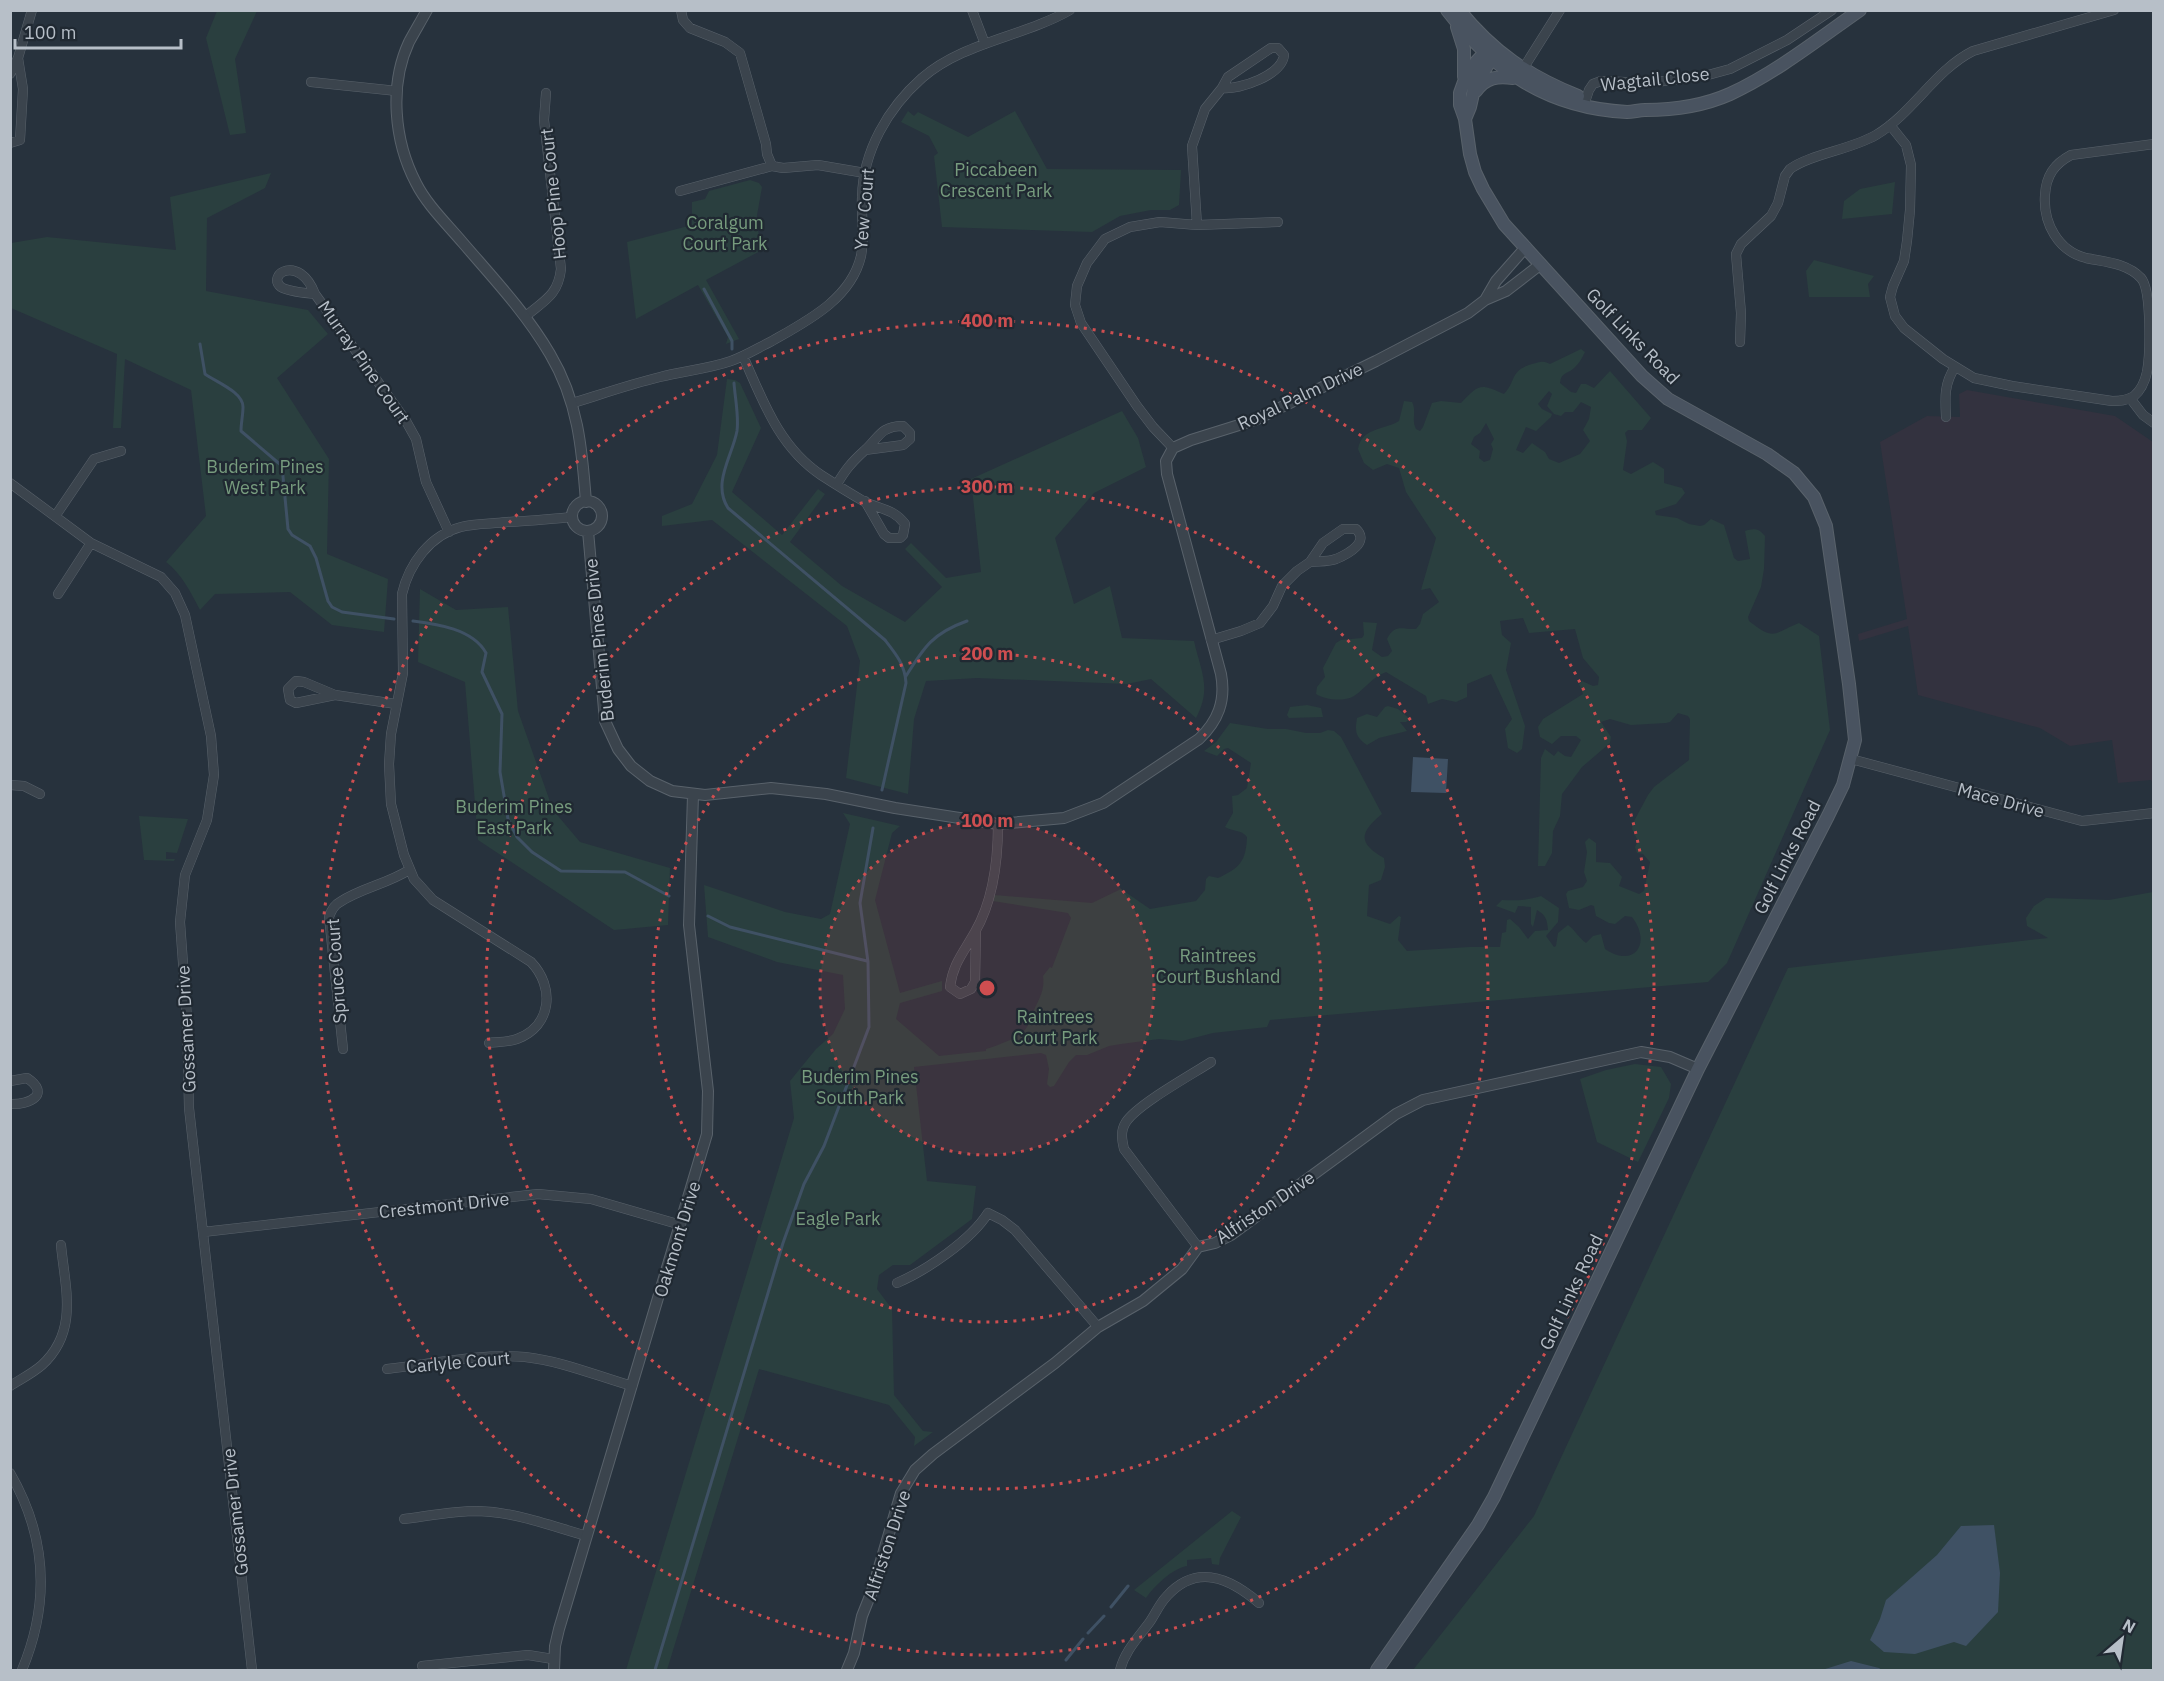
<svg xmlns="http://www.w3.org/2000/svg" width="2164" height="1681" viewBox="0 0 2164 1681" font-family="'IBM Plex Sans',sans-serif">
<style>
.medical{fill:#33323f}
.green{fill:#2a3f3f;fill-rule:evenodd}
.water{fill:#3f5164}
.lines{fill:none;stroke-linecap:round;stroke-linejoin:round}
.stream{stroke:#3f5164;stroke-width:3}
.minor-casing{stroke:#59626b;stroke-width:10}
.tertiary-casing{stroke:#59626b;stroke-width:12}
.secondary-casing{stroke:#59626b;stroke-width:14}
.minor{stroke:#3b444d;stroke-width:9}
.tertiary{stroke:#3b444d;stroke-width:10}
.secondary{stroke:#495360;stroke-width:12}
.ring{fill:none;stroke:#ce4e50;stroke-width:3;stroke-dasharray:3 6}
.labels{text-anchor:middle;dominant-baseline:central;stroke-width:4.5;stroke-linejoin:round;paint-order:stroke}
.street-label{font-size:18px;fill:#b7bfc8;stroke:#202932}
.park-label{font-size:18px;fill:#779c7e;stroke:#202932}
.centre{fill:#ce4e50;stroke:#202932;stroke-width:3}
.ring-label{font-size:18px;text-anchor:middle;font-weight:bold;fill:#ce4e50;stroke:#202932;stroke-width:4.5;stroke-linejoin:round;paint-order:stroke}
</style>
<rect width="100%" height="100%" fill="#27323d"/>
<path class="medical" d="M1967,390L2115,416L2153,442V784L2151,780L2118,783L2112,740L2070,746L2040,728L1918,695L1908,626L1859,641L1858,634L1907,619L1880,442L1927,416L1960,417L1959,394Z"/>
<path class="green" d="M217,11H257L235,59L246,133L230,135L206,38Z
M908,111L914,116L918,112L968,137L1015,111L1047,169L1181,170L1179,205L1170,210H1151L1120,216L1092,232L942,227L934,156L938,153L929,136L901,122Z
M271,173L265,188L207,218L206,291L308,310L328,334L277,378L329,459L327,554L388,579L384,632L332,625L290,592L215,594L200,610C191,593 182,574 166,562L206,516L191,390L125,359L121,428H113L117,354L11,308V243L47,237L176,250L170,197Z
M750,180L759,183L762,187L756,221L762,250L706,280L739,339L726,344L728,337L698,285L636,319L627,242L692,225V202L705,199L709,191Z
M1895,182L1892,214L1842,219L1844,201L1860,189Z
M1814,260L1874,276L1868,284L1870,297H1809L1806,271Z
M1581,349L1585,352C1582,358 1579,364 1573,369C1566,374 1561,373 1560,383L1571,392L1576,393L1581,384H1586L1594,388L1610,371L1651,418L1642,430H1628L1625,433L1627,441L1623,470L1631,474L1653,462L1664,469V483L1682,488L1685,493L1676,504L1655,511L1656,515L1677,518L1689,524L1700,526L1704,525L1711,519L1724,525L1734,558L1738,561L1750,559L1745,531C1753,528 1759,528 1765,536L1764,569L1761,587L1748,617L1749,621C1776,642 1773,633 1799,623L1819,636L1830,730L1727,963L1708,982L1270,1020L1267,1027L1213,1033L1182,1041L1159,1039L1121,1044L1109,1046L1087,1055H1076L1069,1062L1054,1086L1050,1087L1047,1084L1049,1069L1046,1055L1041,1053L914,1067L927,1181L976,1186L972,1219L910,1265H893L879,1275L877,1289L892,1309L894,1395L923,1431L933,1432L914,1446L915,1437L889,1405L759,1369L667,1670H626L794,1118L790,1081L816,1049L833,1034L845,1009L843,975L777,962L708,937L704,885L785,912L821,919L830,914L850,824L843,813L900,826L892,833L875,900L900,993L942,981V991L900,1003L896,1019L939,1056L986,1051V1049C998,1045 1020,1038 1027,1027C1030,1022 1032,1015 1034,1010C1039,999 1045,990 1043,976L1050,967L1052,968L1071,918L1068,913L993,901L994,895L1092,903L1121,889L1150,909L1196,901L1205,890L1206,879L1209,876L1218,878C1240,868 1246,861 1247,837C1241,829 1233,832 1225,827L1233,813L1232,796L1238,795L1247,788L1251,763L1228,748L1224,749L1217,756L1204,751L1216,742L1230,723L1268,729H1286L1306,733H1320L1328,730L1334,731L1341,737L1382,814C1360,832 1357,843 1384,858L1385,867L1381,880L1369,885L1367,916L1390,924L1399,916L1401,917L1398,940L1407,951L1470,947H1500L1502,933L1506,932L1507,920L1510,919L1519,927L1528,939L1535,931L1548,930C1547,920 1546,915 1537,910L1533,927L1531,924V907L1518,906L1515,913L1496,906L1502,900C1516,901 1528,900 1541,896L1559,908L1558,922L1546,936L1554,947L1556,946L1558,933L1568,925C1575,930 1578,937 1586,943L1593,936L1601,934L1605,949C1635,969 1652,943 1632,917L1625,916L1615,924L1609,923L1596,916L1594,906L1591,905L1579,910L1569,908L1566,894L1568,891L1583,887L1587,881L1584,872L1587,852L1585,842L1589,838L1596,843V862L1610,863L1622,877L1619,886L1639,894L1644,891L1650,862L1643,854L1637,853L1635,847L1638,841L1632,829L1633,823L1648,795L1654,787L1689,760L1690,719L1688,716L1678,713L1670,722L1666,723L1631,725L1610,719L1601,722L1611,737L1610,743L1582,767L1562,794L1560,816L1553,831L1552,853L1545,866H1538L1541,758L1545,749L1554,756L1558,751L1565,756L1571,757L1581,740L1576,736H1561L1552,744L1540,737L1538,727L1543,719L1583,694L1579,684L1582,681L1593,686L1598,685L1599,677L1583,658L1575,629L1529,633L1523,618L1500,621L1502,635L1511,643L1506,670L1525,726L1522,749L1517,753L1508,748L1505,729L1512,719L1491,674L1467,684V697L1456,702L1442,699L1428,704L1426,696L1386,672C1372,677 1366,688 1354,696C1344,702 1325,700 1316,694L1317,687L1325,677L1323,668L1336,643L1341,640L1362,638L1364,635L1363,622L1377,623L1372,650L1382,657L1388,656L1392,651L1387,639C1395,623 1403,630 1416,629L1420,624L1423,614L1439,602L1430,588L1421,590L1436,538L1406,492L1399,468L1387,464L1373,470L1364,463L1358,449C1362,427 1385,430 1399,421L1404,401L1412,402C1417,411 1411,420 1416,429L1420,431L1423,427L1432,403L1441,401L1461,403C1480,383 1480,384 1504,394C1517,380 1509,371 1532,364C1540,362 1542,360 1550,364ZM1549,391L1552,394L1547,406L1554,414L1561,416L1565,412H1573L1581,402L1591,407L1589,419L1583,430L1590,441L1580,454L1559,463L1549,459L1545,452L1532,443L1523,453L1516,450L1526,427L1536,431L1551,417L1552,414L1542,409L1538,404ZM1486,423L1494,439L1491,444L1493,449L1490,460L1484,462L1479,458L1480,451L1471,444L1474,437L1480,433Z
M727,379L735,380L740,383L761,428L732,492L782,535L818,489L825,494L790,542L842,586L905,622L942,587L905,549L911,543L946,578L981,572L971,479L1122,411L1138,438L1146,467L1094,493L1055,538L1074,604L1110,586L1122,638L1194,641C1201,672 1212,688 1196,718L1151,679L1127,684L977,678L926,681L914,719L908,794L846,778L860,661L847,626L712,520L662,526V516L692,504L717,455Z
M420,589L456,610L508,607L518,711L553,810L580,842L670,868L668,925L614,930L478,840L465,682L418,662Z
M1307,705L1321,708L1323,717L1289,718L1287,715L1290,707Z
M1388,706L1398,709L1410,719L1406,722H1400L1407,731L1379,738L1367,745C1355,737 1355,731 1357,718L1367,714L1377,717L1385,707Z
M139,816L188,819L177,853L166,852V859H175L174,861L144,860Z
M2153,892V1670H1413L1534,1516L1788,968L2048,938L2027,926L2026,918L2034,906L2046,898L2109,900Z
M1635,1064L1661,1067L1671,1084L1669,1098L1638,1162L1597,1142L1580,1079L1606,1070Z
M1232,1511L1241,1517L1220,1558L1219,1565L1212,1564L1211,1558L1187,1560V1566C1173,1568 1154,1586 1146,1598L1134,1590Z"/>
<path class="water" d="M1413,757L1448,759L1446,793L1411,792Z
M1994,1525L2000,1573L1998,1612L1966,1646L1954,1642L1915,1654L1884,1652L1870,1640L1880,1619L1886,1600L1937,1555L1961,1526Z
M1851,1661L1879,1668L1882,1670H1822Z"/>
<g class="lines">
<path class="stream" d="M704,289L732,341V349
M200,344L205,374C216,382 243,392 243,407C243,415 241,423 241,431L282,466L288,529L292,535L310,546L316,558L328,601L332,607L342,612L394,619
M734,383C735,398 739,416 737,431C732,457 712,483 728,508L885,640C896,654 905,665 906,683L882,790
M413,621C437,624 473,629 486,653L482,672L502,714L500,772L508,819L517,837L532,852L561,871L625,872L669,896
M906,676C924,647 933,633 967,621
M708,916L730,927L867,961
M1111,1607L1128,1586
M1088,1633L1104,1616
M1066,1660L1083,1639
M655,1670L783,1243L804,1184L824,1146L869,1027L868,962L860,903L873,828"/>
<g class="minor-casing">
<path id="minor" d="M681,10L683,20L690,28L725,42L740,53L766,144L767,154L772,166L783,168L818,165L865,173
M972,10L985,44
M1521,72L1560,10
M10,74L18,58L32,10
M311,82L397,91
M1584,105L1589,90L1593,84L1601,81L1649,83L1708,75L1730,69L1787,40L1832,10
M1890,125L1906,145L1911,165L1910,210L1907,241L1904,261L1893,286L1890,297L1895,316L1904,328L1943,359L1974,378L2012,386L2112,401C2119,401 2127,401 2134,396C2140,391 2145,381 2147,372C2150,356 2152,290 2141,278C2127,263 2105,262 2086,258C2058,251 2043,223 2045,195C2046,176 2054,164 2071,155L2154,144
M10,143L20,140L23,89L18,58
M680,191L772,166
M1197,225L1192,146L1205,109L1222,88L1228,77L1271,48H1278L1284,55C1282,75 1240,90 1222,88
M315,294C306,293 289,292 281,287C266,275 299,253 315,294L406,421L416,439L426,482L449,532
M526,316C545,300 558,295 561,269L544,120L546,93
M1740,342L1741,313L1736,254L1741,244L1771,216L1778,203L1785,176L1790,169C1811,154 1850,150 1876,135C1913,113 1935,70 1973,51L2114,10
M743,356C763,401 779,447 821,475C835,484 851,494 865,502C880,509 894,509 905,524L903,535L900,538H889L884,534L865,501
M2130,398L2143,415L2154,423
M573,403C602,394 631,384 660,377C683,371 708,369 731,361C745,356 758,348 772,341C807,321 851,299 861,256C865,236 861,217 862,197C863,151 888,108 922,78C963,42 1023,37 1070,10
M1946,417C1945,397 1944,384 1955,367
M1173,448L1153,427L1137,406L1081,323L1075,305L1077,286L1087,263L1105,239L1130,227L1160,222L1197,225L1278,222
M10,483L91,543L161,577L175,593L185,615L211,736L214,775L207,820L185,875L180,922L187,1018L189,1108L252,1670
M837,484C846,469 851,463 864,451C879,438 880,426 903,426L910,433V439L903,445L865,450
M56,515L94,459L121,451
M58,594L91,543
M1211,640L1241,631L1260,623L1273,606L1282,586L1297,571L1310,562L1323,543L1343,529H1356C1370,542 1348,554 1336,559C1328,562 1318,561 1310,562
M335,695L296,703L290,700L288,689L296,681L304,682L335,695L396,704
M1851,759L2082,821L2154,813
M10,785L24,786L40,794
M976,931L975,982L971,989L960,994L950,987C953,963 964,952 975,932C993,901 998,859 998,824
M489,1043C498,1042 509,1042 517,1039C552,1026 555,987 531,962L433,900L414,879L404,855L391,804L389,764L391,734L403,673L402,594C409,564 430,535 461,527C475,523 492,524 507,522C529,521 551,519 572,517
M343,1049L329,917C331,911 334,905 340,902C361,888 387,884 409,870
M10,1081L27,1078C51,1094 30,1105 10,1104
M203,1232L538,1194L591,1199L681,1225
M1198,1247L1124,1149C1122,1140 1120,1131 1126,1122C1138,1104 1191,1075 1211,1062
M897,1283C927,1270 971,1240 988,1213L1002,1220L1015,1230L1098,1327
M387,1369C431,1364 481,1353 525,1357C562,1361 597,1376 632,1386
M10,1386C21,1379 33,1373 42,1365C79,1331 65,1288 61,1245
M10,1473C47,1537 50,1603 22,1670
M404,1519C428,1516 453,1511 478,1511C515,1512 551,1526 587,1536
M422,1666L528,1655L553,1659
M1120,1670C1125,1651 1137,1639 1149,1623C1155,1615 1159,1604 1167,1596C1197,1563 1230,1578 1259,1603"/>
</g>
<g class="tertiary-casing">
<path id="tertiary" d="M427,10C421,21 415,31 409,42C389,85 394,141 416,183C427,205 447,224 463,243C494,279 526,313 550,354C578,401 582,448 586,502
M1485,300L1496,281L1526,247
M572 516a15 15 0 1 1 30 0a15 15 0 1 1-30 0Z
M588,531L605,721L618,749L631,766L650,781L672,791L705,795L771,788L826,794L895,808L998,824L1064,818L1103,803L1199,739C1218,721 1226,701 1221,674L1167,474L1166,461L1173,448L1191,440L1255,420L1376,361L1468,313L1485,300L1506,291L1541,264
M554,1670L555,1646L559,1629L707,1134L708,1091L689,925L693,795
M847,1670L854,1653L862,1616L872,1591L901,1493L915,1470L933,1454L1055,1363L1098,1327L1143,1301L1182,1269L1198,1247L1215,1243L1231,1235L1396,1114L1423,1100L1641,1052L1670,1057L1698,1069"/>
</g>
<g class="secondary-casing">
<path id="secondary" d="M1447,10C1494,71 1548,108 1627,112C1633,112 1639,110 1645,110C1674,110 1703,106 1730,94C1777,72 1817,40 1860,10
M1459,10C1493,52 1528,76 1578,96
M1457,27L1464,49V77
M1476,91C1486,77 1498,76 1513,78
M1465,119L1470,107L1475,85L1495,53
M1377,1670L1478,1525L1494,1497L1698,1069L1828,816L1843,785L1855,740L1849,684L1826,526L1814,497L1794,473L1767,454L1668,399L1642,376L1504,224L1483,189L1475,172L1470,154L1465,119L1460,105V93L1464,82L1476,62L1491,46"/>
</g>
<use href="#minor" class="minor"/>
<use href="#tertiary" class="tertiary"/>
<use href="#secondary" class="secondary"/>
</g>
<circle cx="987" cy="988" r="167" fill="#ce4e50" fill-opacity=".12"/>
<g class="ring">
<circle cx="987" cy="988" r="167"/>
<circle cx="987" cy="988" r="334"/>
<circle cx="987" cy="988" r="501"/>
<circle cx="987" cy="988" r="667"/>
</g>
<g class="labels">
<g class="street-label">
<text transform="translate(1655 79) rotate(-6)">Wagtail Close</text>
<text transform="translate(553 194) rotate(-96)">Hoop Pine Court</text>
<text transform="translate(864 209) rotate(-85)">Yew Court</text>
<text transform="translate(1633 336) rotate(46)">Golf Links Road</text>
<text transform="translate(364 362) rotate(55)">Murray Pine Court</text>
<text transform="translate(1300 396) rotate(-25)">Royal Palm Drive</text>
<text transform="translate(599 640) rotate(-96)">Buderim Pines Drive</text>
<text transform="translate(2001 800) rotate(15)">Mace Drive</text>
<text transform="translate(1787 857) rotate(-63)">Golf Links Road</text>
<text transform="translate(336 971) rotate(-94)">Spruce Court</text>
<text transform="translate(186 1029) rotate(-93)">Gossamer Drive</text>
<text transform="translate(444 1205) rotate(-6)">Crestmont Drive</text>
<text transform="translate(1265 1207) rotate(-34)">Alfriston Drive</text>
<text transform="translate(677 1239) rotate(-73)">Oakmont Drive</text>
<text transform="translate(1571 1292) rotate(-65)">Golf Links Road</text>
<text transform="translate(458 1362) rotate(-5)">Carlyle Court</text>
<text transform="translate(235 1512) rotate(-96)">Gossamer Drive</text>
<text transform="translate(887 1545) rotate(-72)">Alfriston Drive</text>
</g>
<g class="park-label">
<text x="996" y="169">Piccabeen<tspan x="996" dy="21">Crescent Park</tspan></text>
<text x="725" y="222">Coralgum<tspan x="725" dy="21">Court Park</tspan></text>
<text x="265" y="466">Buderim Pines<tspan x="265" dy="21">West Park</tspan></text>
<text x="514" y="806">Buderim Pines<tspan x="514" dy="21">East Park</tspan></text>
<text x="1218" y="955">Raintrees<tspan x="1218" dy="21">Court Bushland</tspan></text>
<text x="1055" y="1016">Raintrees<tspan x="1055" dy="21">Court Park</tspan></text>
<text x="860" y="1076">Buderim Pines<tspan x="860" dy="21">South Park</tspan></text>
<text x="838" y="1218">Eagle Park</text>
</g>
</g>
<circle cx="987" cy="988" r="9" class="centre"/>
<g class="ring-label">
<text x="987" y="327">400 m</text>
<text x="987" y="493">300 m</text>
<text x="987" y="660">200 m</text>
<text x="987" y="827">100 m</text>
</g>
<rect width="2164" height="1681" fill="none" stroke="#b7bfc8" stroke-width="24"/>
<g transform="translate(2122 1639) rotate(29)" stroke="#202932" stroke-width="4.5" paint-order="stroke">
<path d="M0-4.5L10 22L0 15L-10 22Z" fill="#b7bfc8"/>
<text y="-9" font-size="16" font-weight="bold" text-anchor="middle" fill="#b7bfc8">N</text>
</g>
<path d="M15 39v9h166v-9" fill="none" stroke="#b7bfc8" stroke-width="3"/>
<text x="24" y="39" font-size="18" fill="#b7bfc8" stroke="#202932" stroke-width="4.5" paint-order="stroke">100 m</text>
</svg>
